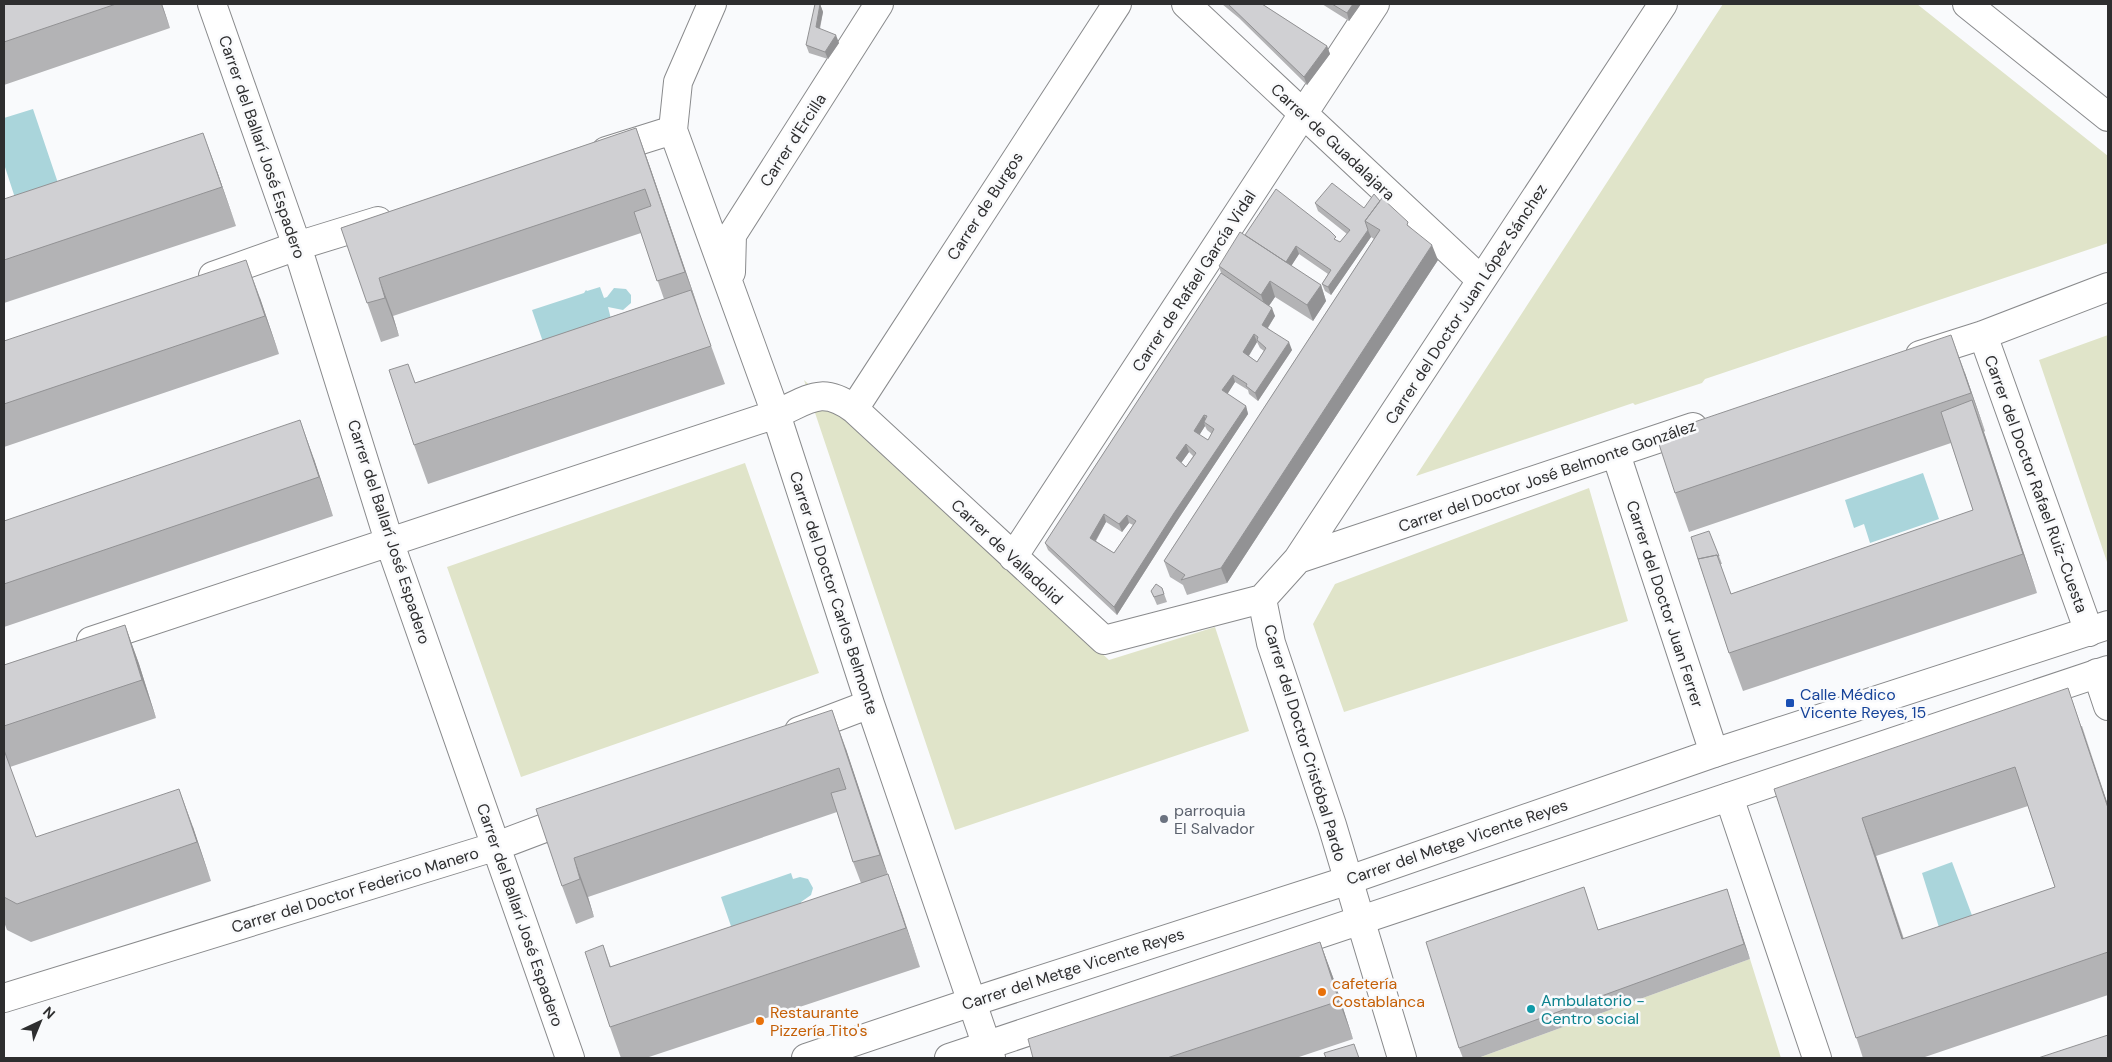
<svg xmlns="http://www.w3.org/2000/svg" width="2112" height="1062" viewBox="0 0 2112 1062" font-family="'DM Sans',sans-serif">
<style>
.green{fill:#e0e4c9}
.water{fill:#aad5db}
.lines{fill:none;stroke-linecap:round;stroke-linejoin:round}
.street-casing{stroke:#898a8c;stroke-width:30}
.secondary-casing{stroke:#898a8c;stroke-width:30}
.street{stroke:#fff;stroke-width:28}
.secondary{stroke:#fff;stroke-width:28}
.wall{fill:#b3b3b5;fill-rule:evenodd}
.shaded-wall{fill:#929294}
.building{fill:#d0d0d3;stroke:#929294;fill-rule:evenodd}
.transit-dot{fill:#1a4fb4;stroke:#f9fafc;stroke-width:2}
.worship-dot{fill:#6b7280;stroke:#f9fafc;stroke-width:2}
.food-dot{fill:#e8710a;stroke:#f9fafc;stroke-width:2}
.culture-dot{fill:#0f9aa8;stroke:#f9fafc;stroke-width:2}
.labels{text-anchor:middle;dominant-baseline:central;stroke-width:5;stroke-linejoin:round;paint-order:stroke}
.street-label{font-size:16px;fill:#2e2e2f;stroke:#f9fafc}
.transit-label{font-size:16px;fill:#164399;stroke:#f9fafc;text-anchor:start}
.worship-label{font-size:16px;fill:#5b616d;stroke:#f9fafc;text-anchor:start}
.food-label{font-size:16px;fill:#c56008;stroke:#f9fafc;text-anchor:start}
.culture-label{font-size:16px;fill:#0d838f;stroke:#f9fafc;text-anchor:start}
</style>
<rect width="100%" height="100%" fill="#f9fafc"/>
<path class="green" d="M1723,4H1917L2108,156V243L1705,379L1702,383L1635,405L1633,403L1416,476Z
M2108,335V565L2039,360Z
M804,380L1109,660L1215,627L1249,731L955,830Z
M745,463L819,673L521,777L447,567Z
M1589,488L1628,621L1344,712L1313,624L1335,584Z
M1750,959L1781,1058H1478Z"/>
<path class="water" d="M33,109L60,189L17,204L4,164V118Z
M600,287L604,298L607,297L614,288L626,289L631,295V303L623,310L608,307L611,319L543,342L532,310L584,293L586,290L587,291Z
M1923,473L1939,519L1870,543L1864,524L1854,528L1845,500Z
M1952,862L1976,926L1942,937L1922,873Z
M791,873L793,879L800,877L808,879L813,888L811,895L801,902L802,905L732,929L721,897Z"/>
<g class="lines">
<g class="street-casing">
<path id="street" d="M212,4L297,246L389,541L570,1058
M712,4L678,82L673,130L776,414L870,704L991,1058
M1186,4L1481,280
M1967,4L2108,117
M606,151L673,130
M731,272L732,235L879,4
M213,276L297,246L378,221
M1983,335L2089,632
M1920,355L1983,335L2108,287
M854,409L1117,4
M1616,454L1714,753
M1013,557L1375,4
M1298,559L1693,427
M1262,599L1298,559L1663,4
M1262,599L1271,643L1332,825L1361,922
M91,641L776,414C809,400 821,385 854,409L1104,640L1262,599
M2097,673L2108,706
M799,731L870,704
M1729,797L1817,1058
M4,998L497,846L579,815"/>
</g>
<g class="secondary-casing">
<path id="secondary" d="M1361,922L1402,1058
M806,1058L972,1002L1349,880L1714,753L2108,625
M949,1058L2108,670"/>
</g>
<use href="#street" class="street"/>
<use href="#secondary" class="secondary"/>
</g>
<path class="wall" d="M4,4H162L170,28L4,85Z
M820,4L823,12L820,29L839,43L828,59L809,53L806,45Z
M1222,4H1262L1327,46L1330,54L1307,85L1239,18Z
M1322,4H1361L1349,21Z
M636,128L650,167L699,310H698L725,384L428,484L414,445L415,383L664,299L641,233L393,316L399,336L381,342L341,228Z
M217,171L236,226L4,303V199Z
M1380,201L1410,227L1438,260L1227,583L1187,595L1183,585L1170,577L1164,561L1374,239L1371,237L1331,295L1325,291L1322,284L1328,274L1299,254L1291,266L1321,285L1326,301L1313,321L1275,297L1269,306L1275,316L1268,328L1292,350L1258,401L1249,394L1248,390L1235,382L1227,394L1246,406L1248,414L1177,521L1117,615L1048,550L1045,543L1221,273L1219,266L1245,235L1338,241L1340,242L1347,234L1318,211L1315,203L1364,208ZM1257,342L1260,348L1264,351L1257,362L1249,356ZM1205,426L1207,430L1212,434L1208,440L1199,435ZM1189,452L1193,456L1186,467L1181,463ZM1106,522L1122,532L1129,523L1133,525L1114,553L1096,541Z
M260,298L279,354L4,447V341Z
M1965,373L1985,431L1984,432L2037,593L1743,691L1729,653L1698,559L1719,556L1722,564H1720L1731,594L1973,510L1951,443L1689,532L1675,493Z
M314,459L333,516L4,627V521Z
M1162,588L1167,602L1157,605L1151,591Z
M125,625L139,664L156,718L10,767L36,837L193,827L211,881L31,942L7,930L4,922V665Z
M2082,726L2108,805V995L1922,1058H1863L1774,789ZM2028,806L2055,887L1904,939L1876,856Z
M846,749L887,874L920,967L646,1058H621L610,1027L603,945L611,967L861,883L853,862L837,812L588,897L594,917L576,924L562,886L536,809Z
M1584,887L1598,930L1727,889L1750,959L1478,1058H1463L1459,1048Z
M1320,942L1334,980L1353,1039L1296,1058H1033Z"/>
<path class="shaded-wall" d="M161,4H162L170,28Z
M820,4L823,12L818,35L816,27Z
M1353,4H1361L1349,21L1347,13Z
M836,35L839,43L828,59L825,52Z
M1327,46L1330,54L1307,85L1304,77Z
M636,128L650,167L699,310L685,272Z
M203,133L217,171L236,226L222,187Z
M1368,230L1371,237L1331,295L1328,287Z
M1432,245L1438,260L1227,583L1221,568Z
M1296,246L1299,254L1286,274L1283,266Z
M246,260L260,298L279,354L265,316Z
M379,278L393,316L399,336L385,298Z
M1270,281L1275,297L1266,310L1261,295Z
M1321,285L1326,301L1313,321L1307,305Z
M1272,308L1275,316L1265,332L1262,325Z
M1254,334L1257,342L1246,360L1243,352Z
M1951,335L1965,373L1985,431L1971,393Z
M1289,342L1292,350L1258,401L1255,393Z
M1233,375L1235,382L1225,398L1222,390Z
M1972,400L1986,438L2037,593L2023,554Z
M1246,406L1248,414L1177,521L1117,615L1114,607L1174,513Z
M1204,415L1207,422H1204L1205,426L1197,439L1194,431Z
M300,420L314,459L333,516L319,477Z
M1186,444L1189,452L1179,466L1176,458Z
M1104,514L1106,522L1093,545L1090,538Z
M1127,515L1129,523L1122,532L1119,524Z
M125,625L139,664L156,718L142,680Z
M2068,688L2108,805V808Z
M832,710L846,749L894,893L880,855Z
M179,789L193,827L211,881L197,842Z
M1862,818L1876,856L1916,978L1902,939Z
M574,858L588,897L594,917L580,879Z
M888,874L902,913L920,967L906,928Z
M1727,889L1732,905L1750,959L1744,944Z
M1320,942L1334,980L1353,1039L1339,1001Z"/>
<path class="building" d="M4,4H116L4,42Z
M815,4H820L816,27L836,35L825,52L806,45Z
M1228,4H1262L1327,46L1304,77Z
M1332,4H1353L1347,13Z
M636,128L685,272L657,281L634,212L651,206L645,189L379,278L385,298L367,303L341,228Z
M203,133L222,187L4,260V199Z
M1332,183L1364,208L1374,194L1380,201L1365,221L1368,230L1328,287L1322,284L1331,270L1296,246L1286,262L1245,235L1276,189L1330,231L1336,237L1334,239L1340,242L1350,230L1315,203Z
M1382,198L1408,222L1407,225L1432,245L1221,568L1181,580L1185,575L1164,561L1380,230L1365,221Z
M1240,232L1321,285L1307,305L1270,281L1261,295L1219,266Z
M246,260L265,316L4,404V341Z
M1221,273L1272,308L1262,325L1289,342L1255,393L1246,386L1247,384L1233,375L1222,390L1246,406L1174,513L1114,607L1045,543ZM1254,334L1258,337L1257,340L1266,348L1257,362L1243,352ZM1204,415L1207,416L1204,422L1214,429L1208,440L1194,431ZM1186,444L1196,453L1186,467L1176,458ZM1104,514L1119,524L1127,515L1136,521L1114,553L1090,538Z
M691,290L711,346L414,445L389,370L408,364L415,383Z
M1951,335L1971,393L1675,493L1656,435Z
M1972,400L2023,554L1729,653L1698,559L1717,555L1731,594L1973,510L1941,412Z
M300,420L319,477L4,584V521Z
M1709,531L1719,556H1717V555L1698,559L1691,537Z
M1156,584L1162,588L1164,594L1154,597L1151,591Z
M125,625L142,680L4,726V665Z
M2068,688L2108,808V952L1856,1038L1774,789ZM2015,767L2055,887L1902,939L1862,818Z
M832,710L880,855L853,862L831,793L846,789L839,768L574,858L580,879L562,886L536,809Z
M4,750L36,837L179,789L197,842L17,904L4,897Z
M888,874L906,928L610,1027L585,952L603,945L610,967Z
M1584,887L1598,930L1727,889L1744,944L1459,1048L1426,942Z
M1320,942L1339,1001L1167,1058H1033L1028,1039Z
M2108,1035V1058H2038Z
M1354,1044L1359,1058H1326L1324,1053Z"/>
<rect class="transit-dot" x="1785" y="698" width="10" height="10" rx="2.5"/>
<circle class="worship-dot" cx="1164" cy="819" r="5"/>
<g class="food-dot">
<circle cx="1322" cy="992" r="5"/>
<circle cx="760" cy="1021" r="5"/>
</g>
<circle class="culture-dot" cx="1531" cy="1009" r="5"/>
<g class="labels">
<g class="street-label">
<text transform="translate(793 140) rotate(-57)">Carrer d'Ercilla</text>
<text transform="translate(1333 142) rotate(43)">Carrer de Guadalajara</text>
<text transform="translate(262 147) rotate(71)">Carrer del Ballarí José Espadero</text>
<text transform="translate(985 206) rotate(-57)">Carrer de Burgos</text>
<text transform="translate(1194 281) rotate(-57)">Carrer de Rafael García Vidal</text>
<text transform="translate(1466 304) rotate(-57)">Carrer del Doctor Juan López Sánchez</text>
<text transform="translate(1547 476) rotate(-19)">Carrer del Doctor José Belmonte González</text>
<text transform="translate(2036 484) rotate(70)">Carrer del Doctor Rafael Ruiz-Cuesta</text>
<text transform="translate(389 532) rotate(72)">Carrer del Ballarí José Espadero</text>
<text transform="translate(1007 552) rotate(43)">Carrer de Valladolid</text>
<text transform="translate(834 593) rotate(72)">Carrer del Doctor Carlos Belmonte</text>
<text transform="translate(1665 604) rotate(72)">Carrer del Doctor Juan Ferrer</text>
<text transform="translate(1305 743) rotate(73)">Carrer del Doctor Cristóbal Pardo</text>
<text transform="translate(1457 842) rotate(-19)">Carrer del Metge Vicente Reyes</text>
<text transform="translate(355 890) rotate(-17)">Carrer del Doctor Federico Manero</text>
<text transform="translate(520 915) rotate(71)">Carrer del Ballarí José Espadero</text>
<text transform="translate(1073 969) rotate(-18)">Carrer del Metge Vicente Reyes</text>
</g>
<g class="transit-label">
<text x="1800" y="694">Calle Médico<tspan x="1800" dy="18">Vicente Reyes, 15</tspan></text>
</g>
<g class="worship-label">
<text x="1174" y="810">parroquia<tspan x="1174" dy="18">El Salvador</tspan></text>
</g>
<g class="food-label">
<text x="1332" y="983">cafetería<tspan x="1332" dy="18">Costablanca</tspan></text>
<text x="770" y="1012">Restaurante<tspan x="770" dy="18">Pizzería Tito's</tspan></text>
</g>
<g class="culture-label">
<text x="1541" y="1000">Ambulatorio -<tspan x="1541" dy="18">Centro social</tspan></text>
</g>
</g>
<rect width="2112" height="1062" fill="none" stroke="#2e2e2f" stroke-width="10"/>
<g transform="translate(40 1022) rotate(44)" stroke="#f9fafc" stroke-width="4" paint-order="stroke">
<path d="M0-4L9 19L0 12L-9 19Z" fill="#2e2e2f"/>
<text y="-8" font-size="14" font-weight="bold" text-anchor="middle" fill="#2e2e2f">N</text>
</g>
</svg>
